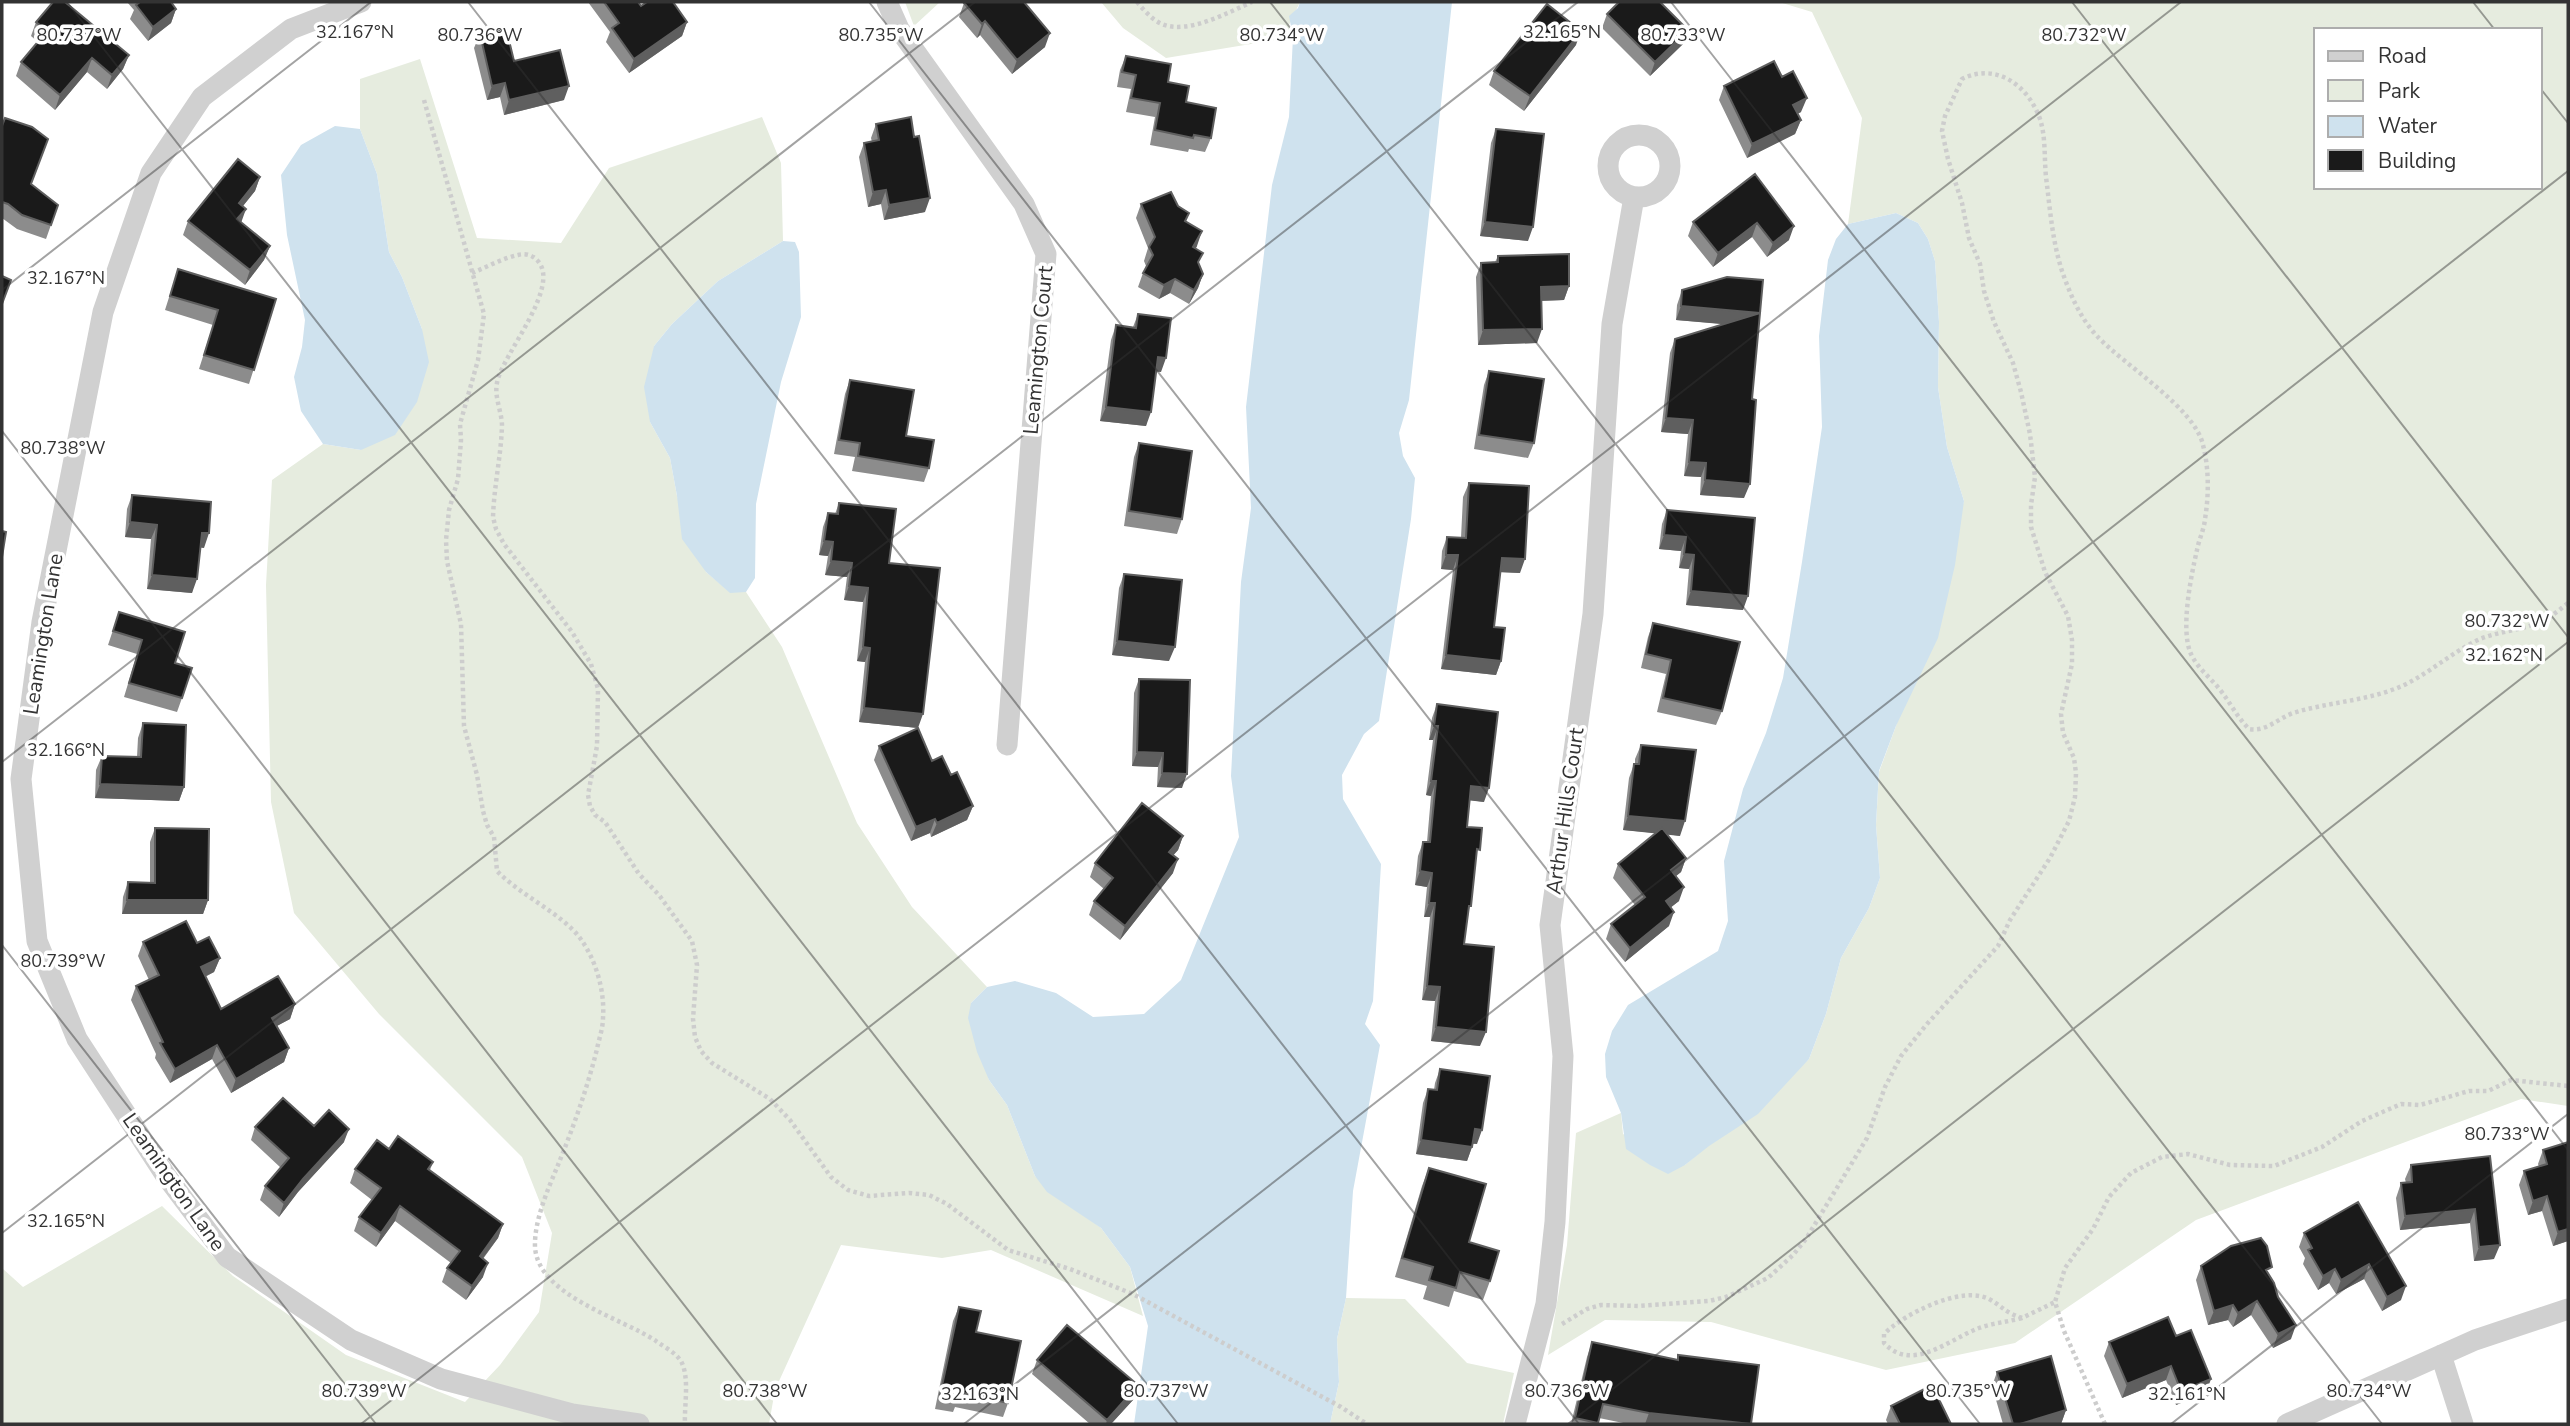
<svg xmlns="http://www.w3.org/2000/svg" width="2570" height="1426" viewBox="0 0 2570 1426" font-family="'Nunito Sans',sans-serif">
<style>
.green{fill:#e6ecdf;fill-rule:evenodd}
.water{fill:#cfe2ee}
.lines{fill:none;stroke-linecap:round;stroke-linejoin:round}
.path{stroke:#cdcdcd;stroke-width:4.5;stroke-dasharray:3.5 3.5;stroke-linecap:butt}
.minor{stroke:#d0d0d0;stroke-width:21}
.wall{fill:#8c8c8c}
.shaded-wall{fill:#5f5f5f}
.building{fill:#1a1a1a;stroke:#5f5f5f;stroke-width:2}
.ticks{fill:none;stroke:#333;stroke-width:2;stroke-opacity:0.45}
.labels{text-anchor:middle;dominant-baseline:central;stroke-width:7;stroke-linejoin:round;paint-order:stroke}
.street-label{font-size:21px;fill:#333;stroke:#fff}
.ticks-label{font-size:18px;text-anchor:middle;fill:#333;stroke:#fff;stroke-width:7;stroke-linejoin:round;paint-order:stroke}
</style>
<rect width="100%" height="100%" fill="#fff"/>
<path class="green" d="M905,2H940L914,26Z
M1101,2H1300L1289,25L1293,37L1166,58L1123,28Z
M1779,2H2568V1106L2521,1099L2196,1220L2015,1343L1886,1370L1711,1322L1605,1320L1548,1355L1567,1245L1576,1133L1621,1113L1623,1134L1685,1165L1809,1059L1826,1014L1841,958L1869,908L1880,878L1876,825L1879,772L1896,726L1964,501L1947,447L1938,387L1939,322L1935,261L1928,239L1918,223L1896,213L1848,224L1862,118L1812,12ZM2316,30H2540V187H2316Z
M420,59L477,238L561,243L609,168L762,117L781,163L783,241L718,281L672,324L654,346L650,422L670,458L677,496L706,572L730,592H746L782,647L857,823L912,907L987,987L971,1003L989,1080L1007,1105L1035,1176L1101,1228L1130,1267L1143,1316L991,1250L942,1258L841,1245L775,1390L769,1424H2V1268L23,1287L162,1206L233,1276L346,1355L465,1402L500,1365L539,1312L552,1233L522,1157L379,1014L294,913L271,802L266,585L272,480L323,444L361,450L422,329L402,277L389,252L377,174L360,129V79Z
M1346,1298L1405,1299L1467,1363L1514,1373L1503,1424H1330L1339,1382L1337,1339Z"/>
<path class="water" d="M1300,2H1452L1409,400L1399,433L1403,456L1415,478L1411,519L1379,721L1364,734L1342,775L1343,799L1381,864L1373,1001L1365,1024L1380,1045L1353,1191L1346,1298L1337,1339L1339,1382L1330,1424H1134L1148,1326L1130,1267L1101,1228L1047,1192L1035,1176L1007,1105L989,1080L977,1052L968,1018L971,1003L987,987L1015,981L1056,993L1093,1017L1144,1014L1181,980L1239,837L1231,776L1241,582L1251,508L1246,407L1272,185L1289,117L1293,37L1289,16L1298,8Z
M335,126L360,129L377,174L389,252L402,277L422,329L429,362L417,402L395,435L361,450L323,444L301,411L294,377L302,347L305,320L287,235L281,175L301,145Z
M1896,213L1918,223L1928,239L1935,261L1939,322L1938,387L1947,447L1964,501L1955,565L1938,638L1896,726L1879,771L1876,825L1880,878L1869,908L1841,958L1826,1014L1809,1059L1758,1114L1709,1146L1685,1165L1668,1174L1650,1165L1626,1149L1621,1113L1606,1077L1605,1054L1612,1031L1628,1005L1718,951L1728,921L1724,861L1743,789L1766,733L1783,678L1802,562L1822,427L1819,336L1828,260L1836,239L1848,224Z
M783,241L795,242L799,252L801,317L781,382L756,504L755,578L746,592L730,593L706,572L682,539L677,496L670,458L650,422L644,387L654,346L672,324L718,281Z"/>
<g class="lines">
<path class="path" d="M1137,2C1144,10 1152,20 1162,24C1188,35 1229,12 1252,2
M424,100L484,314L478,360L460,424L461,440L458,479L449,510L446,540L447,561L461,624L464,726L477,775L483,811L487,825L494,837L497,871C520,895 561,913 580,938C596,960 605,991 603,1018C603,1028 599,1039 597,1049C587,1089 573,1128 558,1165C548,1189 534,1221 535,1247C538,1296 622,1318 656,1341C664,1347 675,1352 681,1361C690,1378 684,1406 685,1424
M472,273C487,267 503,258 518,255C525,253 532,255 537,260C563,286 501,356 497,383C494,397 502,412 502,426C501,456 494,486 493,517L496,529L504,544L572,632L591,664L598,689L597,746L588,795L590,806L595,815L605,822L639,874L659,895L692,941L697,965L693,1019L695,1037L701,1051L712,1063L770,1099L790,1120L831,1177L848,1190L869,1196L909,1193L929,1195L947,1204L1008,1250L1070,1269L1133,1294L1341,1407L1367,1424
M2022,1318C2007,1322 1993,1323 1979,1328C1948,1340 1912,1373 1884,1343V1334C1904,1314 1961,1285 1989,1299C2002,1306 2004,1312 2022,1318L2055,1302
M1562,1324L1587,1309L1601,1305L1639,1306L1709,1301L1726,1297L1768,1278L1793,1255L1806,1239L1867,1138L1885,1087L1901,1056L1927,1024L1998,946L2010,920L2050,858L2069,821L2075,797L2076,773L2074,758L2063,733L2061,714L2072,664V640L2068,616L2045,572L2031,527V505L2035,477L2030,434L2021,392L2013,363L1994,322L1984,291L1980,264L1969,238L1962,203L1948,159L1942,131L1945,116L1962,79C1996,62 2028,85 2040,119C2046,138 2044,157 2046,177C2050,208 2052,240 2062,271C2070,294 2080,318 2097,336C2124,365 2195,408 2203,445C2209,468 2209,495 2205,519C2204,530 2199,539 2197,550C2191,576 2180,630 2191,654C2198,669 2211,678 2221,691C2231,704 2237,717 2249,729C2266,732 2277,719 2293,713C2328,702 2368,701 2402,686C2430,673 2452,652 2480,639C2497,632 2515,631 2532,625C2546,621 2557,612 2568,603
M2105,1424L2064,1331L2055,1302L2065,1268L2093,1229L2109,1197L2131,1173L2162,1157L2188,1154L2230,1165L2274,1166L2322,1147L2362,1121L2401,1104L2420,1105L2469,1091H2488L2511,1080L2568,1086"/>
<path class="minor" d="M361,2L291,29L202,97L151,173L103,312L42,622L21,779L37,941L77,1039L166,1176L227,1257L351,1340L441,1379L572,1414L639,1424
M887,2L899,29L1024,204L1046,254L1007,745
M1608 166a31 31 0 1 1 62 0a31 31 0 1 1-62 0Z
M2441,1355L2463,1424
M1515,1424L1546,1304L1555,1222L1563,1056L1550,925L1593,614L1612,324L1634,197
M2287,1424L2475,1340L2568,1309"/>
</g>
<path class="wall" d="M127,2H171L176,9L171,23L148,41L130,19L134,10Z
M588,2H638L641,6L687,22L682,36L629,73L606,42L610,32Z
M964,3L1045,47L1012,74L980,35L977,38L959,17Z
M1607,14L1688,30L1683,44L1650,76L1602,28Z
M36,22L129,55L123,69L107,89L87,72L55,110L16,76L21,62L38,42L31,36Z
M480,34L514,61L564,100L504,115L500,97L487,100L474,48Z
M1576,45L1524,111L1489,85L1494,71Z
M1126,56L1168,82L1186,102L1211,138L1205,152L1189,149L1188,152L1150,145L1155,117L1126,112L1131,89L1117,87L1120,70Z
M1782,77L1801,112L1797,114L1801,120L1795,134L1747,158L1719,100L1724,86Z
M876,124L925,212L884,220L881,204L868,207L859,157L864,143L872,142L871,138Z
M2,125L31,184L58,205L46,239L17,229L2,218Z
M1496,129L1528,241L1480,236L1491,143Z
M1755,174L1789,240L1767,257L1752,237L1713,267L1688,236L1693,222Z
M260,177L255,191L243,206L241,223L270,246L264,260L245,285L183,235L188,221Z
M1141,204L1178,206L1189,213L1186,222L1197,246L1196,248L1199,264L1203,274L1198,288L1189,304L1170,293L1159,299L1138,287L1143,273L1146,266L1144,261L1148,248L1136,218Z
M1498,256L1569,286L1564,300L1541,301L1537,343L1478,345L1476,277L1481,263L1495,262Z
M178,269L276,299L249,384L199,369L213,325L165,310Z
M1727,277L1752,399L1744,498L1700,495L1701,477L1684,476L1688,434L1661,432L1670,353L1675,339L1725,324L1676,320L1677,305L1682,290Z
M1138,314L1161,372L1156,371L1146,426L1100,421L1111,340L1116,325L1133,327Z
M1489,371L1534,443L1528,458L1474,449L1484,385Z
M850,380L906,436L929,468L924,482L852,471L855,457L834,454L845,394Z
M1139,443L1182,519L1177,534L1124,526L1134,457Z
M1469,483L1520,573L1500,572L1494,627L1501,661L1496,675L1441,669L1453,570L1441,569L1442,551L1447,537L1461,538L1463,497Z
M132,495L204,548L200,547L192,593L147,589L151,539L125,537L127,509Z
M839,503L889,563L918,728L859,722L865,662L857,661L863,602L844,600L847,577L825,575L828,556L819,555L823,527L828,513L835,514Z
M1667,510L1743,610L1686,605L1689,569L1679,568L1681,551L1659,549L1662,524Z
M1124,574L1169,661L1112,655L1119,588Z
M119,612L175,663L182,698L177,712L124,697L137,654L108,645Z
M1653,623L1722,711L1716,725L1657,712L1666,674L1641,668L1648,637Z
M1139,679L1182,788L1157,787L1158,767L1132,766L1134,693Z
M1437,704L1484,802L1470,800L1467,827L1476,862L1464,944L1480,1046L1431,1041L1435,1001L1422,1000L1430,917H1424L1427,887L1415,885L1418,856L1423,842H1427L1431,796L1426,795L1433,740H1429L1432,718Z
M143,723L184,787L179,801L95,798L96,770L102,756L137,757L138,738Z
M1641,745L1680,836L1667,834L1686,858L1681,872L1676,876L1679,901L1671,907L1669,926L1625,962L1606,939L1611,924L1635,905L1613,878L1618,864L1656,833L1623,830L1629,778L1634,764H1635V759Z
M879,746L932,761L951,775L973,806L967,820L931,837L930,833L911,841L874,760Z
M155,828L208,900L203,914H122L123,897L128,882L150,883V842Z
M1183,836L1178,850L1173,855V873L1120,940L1089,915L1094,901L1104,889L1090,877L1095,863Z
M143,942L197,943L220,958L214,972L205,977L221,1009L295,1004L290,1019L276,1026L289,1048L284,1062L231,1093L212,1059L170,1083L155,1058L156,1054L131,1000L136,986L149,980L138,956Z
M1440,1069L1477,1144H1473L1467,1161L1416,1154L1423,1103L1428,1089L1434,1090L1435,1083Z
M314,1126L344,1142L298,1192L279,1217L260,1200L265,1186L281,1168L251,1140L255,1127Z
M389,1149L433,1162L430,1170L503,1224L498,1238L483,1259V1277L466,1300L442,1282L447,1268L451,1263L395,1221L376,1247L354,1231L359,1217L372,1200L350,1183L355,1169Z
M2543,1150L2568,1241L2553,1246L2542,1211L2528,1215L2519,1185L2524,1171L2539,1167L2538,1164Z
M2490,1156L2494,1259L2474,1261L2470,1223L2400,1230L2396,1198L2401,1183H2406L2405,1179L2411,1165Z
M1429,1168L1490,1281L1483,1300L1454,1291L1449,1307L1423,1299L1427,1286L1395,1277L1422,1186Z
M2358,1202L2401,1300L2382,1311L2364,1279L2336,1294L2329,1283L2318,1290L2303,1264L2305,1258L2299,1247L2304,1233Z
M2201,1266L2269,1275L2291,1339L2273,1348L2251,1315L2233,1327L2228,1320L2208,1325L2196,1280Z
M959,1307L976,1332L1008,1403L1003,1417L955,1407L953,1412L935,1409L953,1321Z
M2176,1336L2206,1393L2176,1405L2166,1380L2122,1398L2104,1356L2109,1342Z
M1592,1342L1677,1360L1678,1355L1751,1424H1628L1599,1418L1598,1424H1571L1587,1357Z
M1037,1360L1133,1400L1111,1424H1090L1032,1374Z
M1997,1372L2066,1410L2061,1424H2003L1992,1386Z
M1891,1406L1951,1424H1888L1886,1420Z"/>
<path class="shaded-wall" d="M176,9L171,23L148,41L153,27Z
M985,21L980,35L977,38L982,24Z
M687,22L682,36L629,73L634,59Z
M1688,30L1683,44L1650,76L1655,62Z
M1581,31L1576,45L1524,111L1530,96Z
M1050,33L1045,47L1012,74L1017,60Z
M129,55L123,69L107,89L112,75Z
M92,58L87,72L55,110L60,95Z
M505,83L500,97L487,100L492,86Z
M569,86L564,100L504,115L509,100Z
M1807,98L1801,112L1788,119L1793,105Z
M1801,120L1795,134L1747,158L1752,144Z
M260,177L255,191L234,217L239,203Z
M886,190L881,204L868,207L873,192Z
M930,198L925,212L884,220L889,205Z
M246,209L241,223L237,219Z
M1485,222L1533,227L1528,241L1480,236Z
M1757,223L1752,237L1713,267L1718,253Z
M1794,226L1789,240L1767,257L1773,243Z
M1202,231L1197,246L1188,261L1193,247Z
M270,246L264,260L245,285L250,270Z
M1203,274L1198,288L1189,304L1194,290Z
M1175,279L1170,293L1159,299L1164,285Z
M1569,286L1564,300L1536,301L1541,287Z
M1681,306L1760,313L1755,327L1676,320Z
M1542,329L1537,343L1478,345L1483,330Z
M1158,357L1166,358L1161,372L1153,371Z
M1106,407L1151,412L1146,426L1100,421Z
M1666,418L1693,420L1688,434L1661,432Z
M1689,462L1706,463L1701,477L1684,476Z
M1705,480L1750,484L1744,498L1700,495Z
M130,522L157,525L151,539L125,537Z
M202,533H209L204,548L197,547Z
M1664,535L1686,537L1681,551L1659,549Z
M824,541L833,542L828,556L819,555Z
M1684,554L1694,555L1689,569L1679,568Z
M1446,555H1458L1453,570L1441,569Z
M1502,558L1525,559L1520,573L1497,572Z
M831,561L852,563L847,577L825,575Z
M152,575L197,579L192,593L147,589Z
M849,586L868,588L863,602L844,600Z
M1691,591L1748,596L1743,610L1686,605Z
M1117,641L1175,647L1169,661L1112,655Z
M863,647L870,648L865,662L857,661Z
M1446,655L1501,661L1496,675L1441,669Z
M864,708L923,714L918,728L859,722Z
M1434,726H1438L1433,740H1429Z
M1137,752L1163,753L1158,767L1132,766Z
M1162,773L1187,774L1182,788L1157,787Z
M1431,781H1436L1431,796L1426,795Z
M100,784L184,787L179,801L95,798Z
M1471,786L1489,788L1484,802L1466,800Z
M973,806L967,820L931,837L937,823Z
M1628,816L1685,821L1680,836L1623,830Z
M935,819L930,833L911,841L916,827Z
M1183,836L1178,850L1164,866L1169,852Z
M1686,858L1681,872L1666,884L1671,870Z
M1178,859L1173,873L1120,940L1125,926Z
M1420,871L1432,873L1427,887L1415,885Z
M1684,887L1679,901L1660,916L1666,901Z
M127,900H208L203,914H122Z
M1429,903H1435L1430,917H1424Z
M1674,912L1669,926L1625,962L1630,948Z
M220,958L214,972L196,981L201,967Z
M1427,986L1440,987L1435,1001L1422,1000Z
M295,1004L290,1019L266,1032L272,1018Z
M1436,1027L1486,1032L1480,1046L1431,1041Z
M217,1045L212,1059L170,1083L175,1069Z
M289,1048L284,1062L231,1093L236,1079Z
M349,1129L344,1142L298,1192L279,1217L284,1203L303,1179Z
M1475,1129L1482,1130L1477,1144L1470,1143Z
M1421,1140L1472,1147L1467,1161L1416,1154Z
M2547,1196L2542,1211L2528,1215L2533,1201Z
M400,1206L395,1221L376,1247L381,1233Z
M2475,1209L2470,1223L2400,1230L2405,1216Z
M503,1224L498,1238L474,1270L480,1256Z
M2568,1229V1241L2553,1246L2558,1232Z
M2500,1245L2494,1259L2474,1261L2479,1247Z
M488,1263L483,1277L466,1300L472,1286Z
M2369,1264L2364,1279L2336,1294L2341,1280Z
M2335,1269L2329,1283L2318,1290L2323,1276Z
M2406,1286L2401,1300L2382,1311L2387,1297Z
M2257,1301L2251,1315L2233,1327L2238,1313Z
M2233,1305L2228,1320L2208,1325L2214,1311Z
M2296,1325L2291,1339L2273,1348L2278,1334Z
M2171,1366L2166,1380L2122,1398L2127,1384Z
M2211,1379L2206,1393L2176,1405L2181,1391Z
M1138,1385L1133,1400L1111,1424H1106L1107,1420Z
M2066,1410L2061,1424H2020Z
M1649,1413L1749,1424H1645Z"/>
<path class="building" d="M53,2H65L129,55L112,75L92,58L60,95L21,62L47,31L36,22Z
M140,2H171L176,9L153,27L136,5Z
M604,2H638L641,6L647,2H673L687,22L634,59L612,28L619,23Z
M965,2H1024L1050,33L1017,60L985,21L982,24L964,3Z
M1619,2H1660L1688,30L1655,62L1607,14Z
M1547,4L1581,31L1530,96L1494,71Z
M506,28L514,61L560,50L569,86L509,100L505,83L492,86L480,34Z
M1126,56L1171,64L1168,82L1189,86L1186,102L1216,108L1211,138L1194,135L1193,138L1155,130L1160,103L1131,98L1136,75L1122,72Z
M1774,61L1782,77L1793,71L1807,98L1793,105L1801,120L1752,144L1724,86Z
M911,117L914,137L919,136L930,198L889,205L886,190L873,192L864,143L879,140L876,124Z
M5,118L32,127L48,139L31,184L58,205L51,225L22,215L8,204L2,202V126Z
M1496,129L1544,134L1533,227L1485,222Z
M238,159L260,177L239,203L246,209L237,219L270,246L250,270L188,221Z
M1755,174L1794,226L1773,243L1757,223L1718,253L1693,222Z
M1171,192L1178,206L1189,213L1185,221L1202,231L1193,247L1203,253L1198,262L1203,274L1194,290L1175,279L1164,285L1143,273L1153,255L1149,247L1155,237L1141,204Z
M1569,254V286L1541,287L1542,329L1483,330L1481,263L1498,262V256Z
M178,269L276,299L254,370L204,355L218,310L170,296Z
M2,276L11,280L2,304Z
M1727,277L1763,280L1760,313L1681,306L1682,290Z
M1760,313L1752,399L1756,400L1750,484L1705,480L1706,463L1689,462L1693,420L1666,418L1675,339Z
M1138,314L1171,318L1166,358L1158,357L1151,412L1106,407L1116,325L1136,328Z
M1489,371L1544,379L1534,443L1479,435Z
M850,380L914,390L906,436L934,440L929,468L858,456L860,443L839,440Z
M1139,443L1192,451L1182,519L1129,511Z
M1469,483L1529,486L1525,559L1502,558L1494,627L1505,628L1501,661L1446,655L1458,555H1446L1447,537L1466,538Z
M132,495L211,502L209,533H202L197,579L152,575L157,525L130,522Z
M839,503L896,509L889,563L940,568L923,714L864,708L870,648L863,647L868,588L849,586L852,563L831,561L833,542L824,541L828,513L838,514Z
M1667,510L1755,518L1748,596L1691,591L1694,555L1684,554L1686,537L1664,535Z
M2,531L6,532L2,557Z
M1124,574L1182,580L1175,647L1117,641Z
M119,612L185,632L175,663L192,668L182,698L129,683L142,640L113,631Z
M1653,623L1740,642L1722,711L1663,698L1671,660L1646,654Z
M1139,679L1190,680L1187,774L1162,773L1163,753L1137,752Z
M1437,704L1498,712L1489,788L1471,786L1467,827L1482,828L1480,850L1477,849L1471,906H1469L1464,944L1494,947L1486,1032L1436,1027L1440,987L1427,986L1435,903H1429L1432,873L1420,871L1423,842H1430L1436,781H1431L1438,726H1434Z
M143,723L186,725L184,787L100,784L102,756L141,757Z
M918,728L932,761L942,756L951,775L957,772L973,806L937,823L935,819L916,827L879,746Z
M1641,745L1696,750L1685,821L1628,816L1634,764H1639Z
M1142,803L1183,836L1169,852L1178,859L1125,926L1094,901L1113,878L1095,863Z
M155,828L209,829L208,900H127L128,882L155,883Z
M1662,828L1686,858L1671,870L1684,887L1666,901L1674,912L1630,948L1611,924L1645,897L1618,864Z
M186,921L197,943L209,937L220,958L201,967L221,1009L278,976L295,1004L272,1018L289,1048L236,1079L217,1045L175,1069L160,1043L163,1042L136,986L159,975L143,942Z
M1440,1069L1490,1076L1482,1130L1475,1129L1472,1147L1421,1140L1428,1089L1437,1090Z
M283,1098L314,1126L329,1110L349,1129L303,1179L284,1203L265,1186L289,1158L255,1127Z
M398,1136L433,1162L428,1169L503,1224L480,1256L488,1263L472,1286L447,1268L460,1251L400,1206L381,1233L359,1217L381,1188L355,1169L377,1140L389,1149Z
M2568,1142V1229L2558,1232L2547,1196L2533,1201L2524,1171L2547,1164L2543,1150Z
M2490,1156L2500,1245L2479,1247L2475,1209L2405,1216L2401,1183L2412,1182L2411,1165Z
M1429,1168L1486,1184L1469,1242L1499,1251L1490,1281L1460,1272L1456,1288L1429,1280L1433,1267L1402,1258Z
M2358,1202L2406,1286L2387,1297L2369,1264L2341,1280L2335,1269L2323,1276L2308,1250L2312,1248L2304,1233Z
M2261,1238L2267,1246L2272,1267L2266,1270L2274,1283L2278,1297L2296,1325L2278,1334L2257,1301L2238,1313L2233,1305L2214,1311L2201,1266L2231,1246Z
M959,1307L981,1311L976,1332L1021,1341L1008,1403L959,1392L958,1398L940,1395Z
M2168,1317L2176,1336L2191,1330L2211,1379L2181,1391L2171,1366L2127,1384L2109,1342Z
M1067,1325L1138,1385L1107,1420L1037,1360Z
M1592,1342L1678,1360V1355L1759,1365L1751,1424L1649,1413L1603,1404L1598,1423L1575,1418Z
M2051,1356L2066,1410L2020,1424H2013L1997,1372Z
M1932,1385L1951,1424H1900L1891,1406Z"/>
<path class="ticks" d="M67,2L1178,1424M468,2L1579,1424M869,2L1980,1424M1270,2L2382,1424M1671,2L2568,1150M2072,2L2568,637M2473,2L2495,30M2540,88L2568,123M2,290L371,2M2,431L777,1424M2,762L975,2M2,945L376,1424M2,1233L1578,2M361,1424L2181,2M964,1424L2568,171M1568,1424L2568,642M2171,1424L2568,1114"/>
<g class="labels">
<g class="street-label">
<text transform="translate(1038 350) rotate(-85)">Leamington Court</text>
<text transform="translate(43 634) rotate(-81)">Leamington Lane</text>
<text transform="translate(1565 811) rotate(-82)">Arthur Hills Court</text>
<text transform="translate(174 1182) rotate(55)">Leamington Lane</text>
</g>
</g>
<g class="ticks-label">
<text x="355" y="38">32.167°N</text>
<text x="1562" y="38">32.165°N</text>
<text x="79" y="41">80.737°W</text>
<text x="480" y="41">80.736°W</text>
<text x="881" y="41">80.735°W</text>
<text x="1282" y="41">80.734°W</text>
<text x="1683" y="41">80.733°W</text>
<text x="2084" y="41">80.732°W</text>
<text x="66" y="284">32.167°N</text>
<text x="63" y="454">80.738°W</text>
<text x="2507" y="627">80.732°W</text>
<text x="2504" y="661">32.162°N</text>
<text x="66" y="756">32.166°N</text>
<text x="63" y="967">80.739°W</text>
<text x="2507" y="1140">80.733°W</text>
<text x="66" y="1227">32.165°N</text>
<text x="364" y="1397">80.739°W</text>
<text x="765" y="1397">80.738°W</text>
<text x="1166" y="1397">80.737°W</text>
<text x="1567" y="1397">80.736°W</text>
<text x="1968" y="1397">80.735°W</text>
<text x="2369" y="1397">80.734°W</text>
<text x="980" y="1400">32.163°N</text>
<text x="2187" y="1400">32.161°N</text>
</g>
<rect width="2570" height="1426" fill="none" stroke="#333333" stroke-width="7"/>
<rect x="2314" y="28" width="228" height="161" fill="#ffffff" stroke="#adadad" stroke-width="2"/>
<rect x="2328" y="51" width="35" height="10" fill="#d0d0d0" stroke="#adadad" stroke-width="2"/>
<text x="2378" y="63" font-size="21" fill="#333333">Road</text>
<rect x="2328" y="80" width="35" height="21" fill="#e6ecdf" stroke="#adadad" stroke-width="2"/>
<text x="2378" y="98" font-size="21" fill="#333333">Park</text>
<rect x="2328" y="116" width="35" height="21" fill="#cfe2ee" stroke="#adadad" stroke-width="2"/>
<text x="2378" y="133" font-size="21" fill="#333333">Water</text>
<rect x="2328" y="150" width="35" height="21" fill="#1a1a1a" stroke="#adadad" stroke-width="2"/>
<text x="2378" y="168" font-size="21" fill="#333333">Building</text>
</svg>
